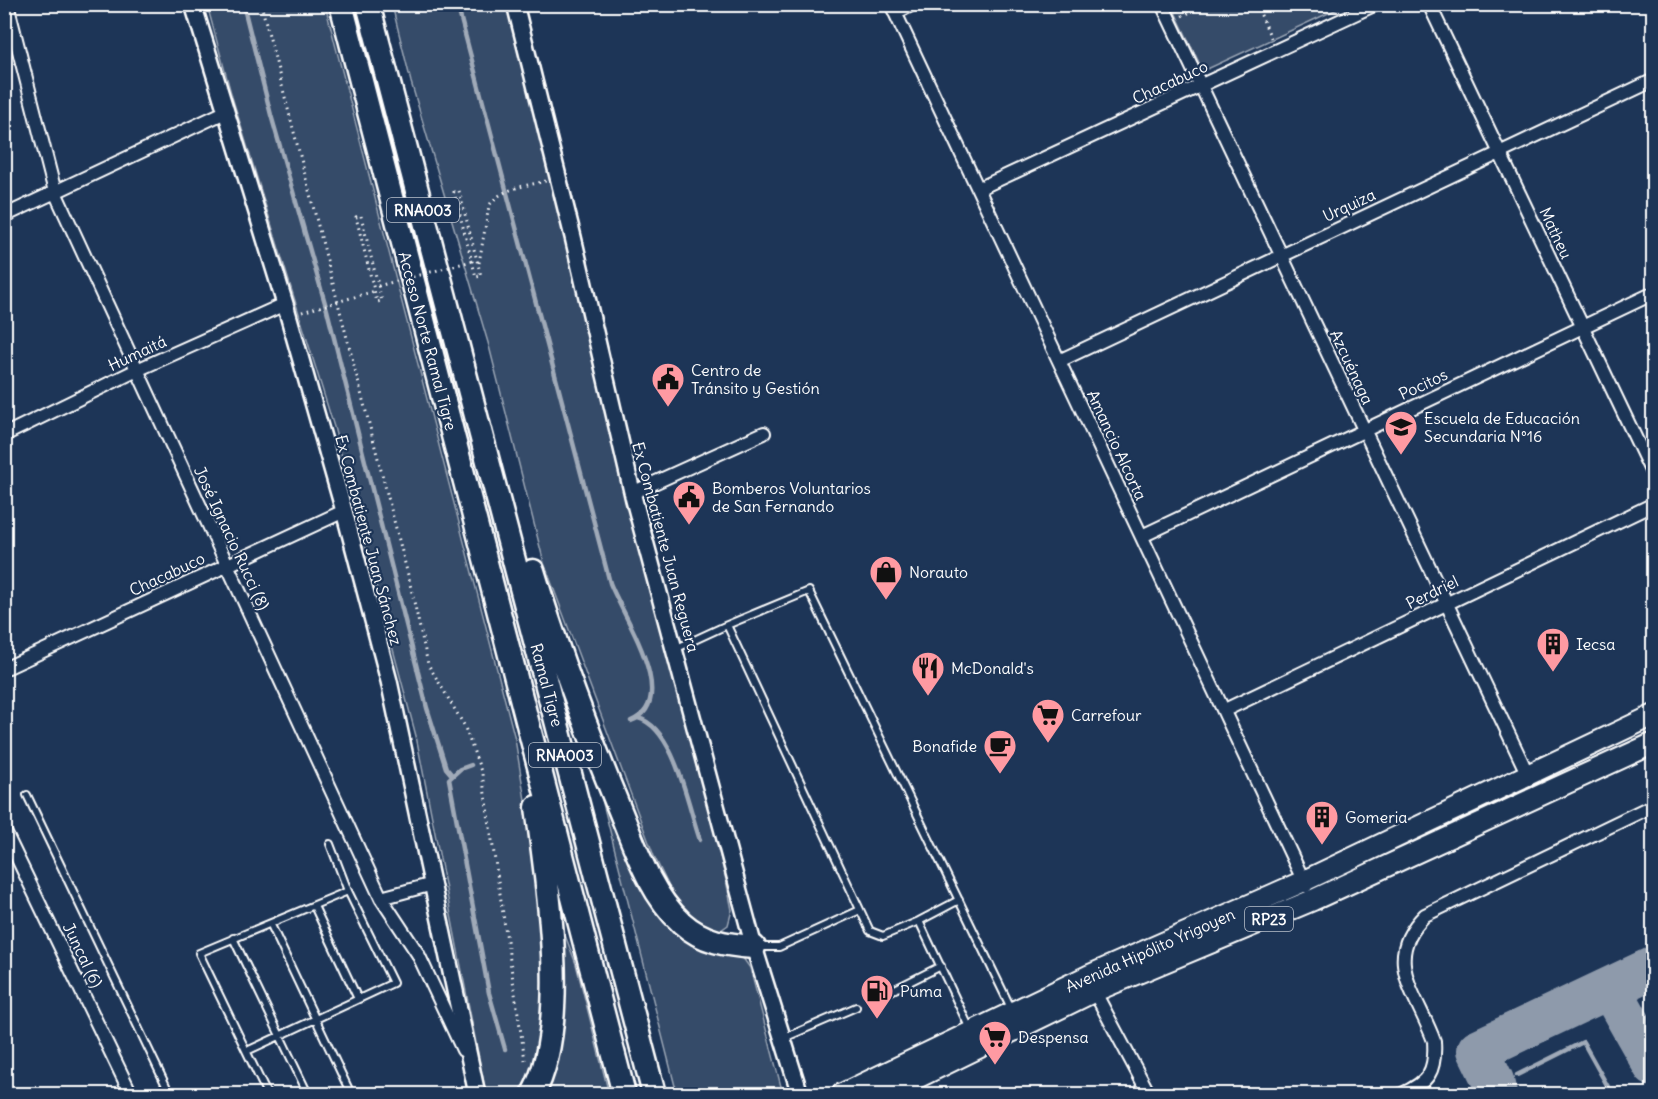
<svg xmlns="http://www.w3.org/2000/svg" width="1658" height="1099" viewBox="0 0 1658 1099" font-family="Delius,sans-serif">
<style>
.green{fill:#364b69;stroke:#9aa5b4;stroke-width:1.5}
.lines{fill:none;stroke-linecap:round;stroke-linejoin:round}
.stream{stroke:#a0aab8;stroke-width:4.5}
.taxiway{stroke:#8e9aab;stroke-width:42}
.service-casing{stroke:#fff;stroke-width:10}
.minor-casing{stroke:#fff;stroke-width:16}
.tertiary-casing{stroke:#fff;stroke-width:20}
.primary-casing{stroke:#fff;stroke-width:24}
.motorway-casing{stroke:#fff;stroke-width:27}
.path{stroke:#fff;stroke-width:3;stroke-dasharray:1.5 4.5;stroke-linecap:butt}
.service{stroke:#1d3557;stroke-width:6}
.minor{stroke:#1d3557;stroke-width:12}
.tertiary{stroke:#1d3557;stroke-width:15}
.primary{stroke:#1d3557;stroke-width:20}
.motorway{stroke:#1d3557;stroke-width:22}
.path-bridge{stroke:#fff;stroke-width:3;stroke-dasharray:1.5 4.5;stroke-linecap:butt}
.labels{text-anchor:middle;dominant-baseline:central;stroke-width:4.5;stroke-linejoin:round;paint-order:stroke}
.shield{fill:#1d3557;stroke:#bbc2cd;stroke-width:1.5}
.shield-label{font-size:15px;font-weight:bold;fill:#fff}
.street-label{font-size:16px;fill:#fff;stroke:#1d3557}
.poi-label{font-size:16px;fill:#fff;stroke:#1d3557;text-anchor:start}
</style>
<rect width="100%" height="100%" fill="#1d3557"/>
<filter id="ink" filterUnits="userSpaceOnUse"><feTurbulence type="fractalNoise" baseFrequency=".0167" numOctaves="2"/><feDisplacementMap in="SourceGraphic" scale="12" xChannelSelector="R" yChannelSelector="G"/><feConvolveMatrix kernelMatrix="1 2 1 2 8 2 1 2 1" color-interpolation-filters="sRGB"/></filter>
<g filter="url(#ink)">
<path class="green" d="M1192,4H1346V5L1203,71L1175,12Z
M207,5H325L515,739L544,916V1047L528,1094H486L416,736L334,427L232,97Z
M392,5H508L726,880L732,910L728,925L718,932L703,926L678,905L654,856L544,563L489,346L411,82Z
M584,729L651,889L730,954L743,958L750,968L783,1094H677Z
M565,935L576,964L609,1094H542L564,971Z"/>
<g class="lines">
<path class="stream" d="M243,4L271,115L327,310L427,708L446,768L452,775
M457,4L610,583C622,615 682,701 631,721
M638,718C675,728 688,807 700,840
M471,765L460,769L449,779L489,993L505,1049
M1517,1075L1583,1042L1612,1094"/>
<path class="taxiway" d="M1610,988L1654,1066
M1496,1094L1493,1081L1478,1050L1654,967"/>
<g class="service-casing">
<path id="service" d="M675,649L727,625
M27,795L170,1094
M314,906L358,999
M919,921L959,900
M271,925L351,1094
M233,938L308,1094
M758,947H779L860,910
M881,996L941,966
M970,1029L919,921L883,936L870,931L727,625L809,591L1012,1010
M784,1038L856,1007
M247,1051L393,983L348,891L330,844
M267,1094L199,953L348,891"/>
</g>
<g class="minor-casing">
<path id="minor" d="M7,4L55,192L381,898L418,954L463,1050
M891,4L1306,886
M1162,4L1528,775
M1429,4L1654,477
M895,13L913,4
M978,189L1376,4
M4,216L225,112
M1059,361L1654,80
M4,435L137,370L285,304
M632,493L764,433
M1142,536L1654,293
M4,669L344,511
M1225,710L1654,504
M4,830L131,1094
M381,898L433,884
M1092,987L1149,1094
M1402,1094C1429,1082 1436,1071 1434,1041C1416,992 1381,959 1425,915L1654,805"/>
</g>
<g class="tertiary-casing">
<path id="tertiary" d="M193,4L285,304L344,511L389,681L477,1094
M515,4L573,237L634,500L754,947L800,1094"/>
</g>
<g class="primary-casing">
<path id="primary" d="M842,1094L1088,976L1304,881L1654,715
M884,1094L1095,991L1313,900L1654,743"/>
</g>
<g class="motorway-casing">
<path id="motorway" d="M341,4L624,1094
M368,4L654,1094
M533,571C558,654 586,728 619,808C635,847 650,894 682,923C703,942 727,945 754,947
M533,1094C571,1026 547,883 537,807"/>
</g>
<path class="path" d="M261,4L408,575L428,664L464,725L482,774L525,1060
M1256,4L1271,38
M1182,16L1208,4
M459,191L481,276L476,277L454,192Z
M361,216L382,301L377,302L356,217Z
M479,263L489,206C500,188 526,186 546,181
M302,312L375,291"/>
<use href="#service" class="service"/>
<use href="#minor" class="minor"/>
<use href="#tertiary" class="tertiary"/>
<use href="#primary" class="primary"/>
<use href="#motorway" class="motorway"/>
<path class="path-bridge" d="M378,286L472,261"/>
</g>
</g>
<defs>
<g id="civic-pin" transform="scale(1.725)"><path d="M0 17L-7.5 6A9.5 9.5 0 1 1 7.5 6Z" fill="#ff9aa2" stroke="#1d3557"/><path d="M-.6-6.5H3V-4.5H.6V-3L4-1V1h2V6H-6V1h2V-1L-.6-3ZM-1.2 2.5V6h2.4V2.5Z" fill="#111"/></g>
<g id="school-pin" transform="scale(1.725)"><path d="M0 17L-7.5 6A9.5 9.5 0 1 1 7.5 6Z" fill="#ff9aa2" stroke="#1d3557"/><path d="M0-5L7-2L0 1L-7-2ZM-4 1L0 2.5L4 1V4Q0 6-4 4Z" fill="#111"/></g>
<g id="shop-pin" transform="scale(1.725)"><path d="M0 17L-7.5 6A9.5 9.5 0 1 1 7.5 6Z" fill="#ff9aa2" stroke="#1d3557"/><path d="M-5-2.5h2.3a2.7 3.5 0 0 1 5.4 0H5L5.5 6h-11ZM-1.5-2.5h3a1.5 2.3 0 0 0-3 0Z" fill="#111"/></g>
<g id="building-pin" transform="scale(1.725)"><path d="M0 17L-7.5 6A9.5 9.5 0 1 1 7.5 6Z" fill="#ff9aa2" stroke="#1d3557"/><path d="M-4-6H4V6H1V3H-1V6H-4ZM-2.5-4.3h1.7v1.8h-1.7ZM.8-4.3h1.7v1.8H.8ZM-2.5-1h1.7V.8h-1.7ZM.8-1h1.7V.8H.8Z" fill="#111"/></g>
<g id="restaurant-pin" transform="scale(1.725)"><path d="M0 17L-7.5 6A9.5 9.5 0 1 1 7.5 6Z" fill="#ff9aa2" stroke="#1d3557"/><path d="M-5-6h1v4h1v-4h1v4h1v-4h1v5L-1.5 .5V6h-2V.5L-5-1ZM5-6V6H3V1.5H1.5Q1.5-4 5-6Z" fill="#111"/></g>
<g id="supermarket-pin" transform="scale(1.725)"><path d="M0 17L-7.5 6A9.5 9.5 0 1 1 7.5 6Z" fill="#ff9aa2" stroke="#1d3557"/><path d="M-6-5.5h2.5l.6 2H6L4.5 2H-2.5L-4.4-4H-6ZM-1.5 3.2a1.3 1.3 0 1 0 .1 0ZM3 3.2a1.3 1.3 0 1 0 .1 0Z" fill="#111"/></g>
<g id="cafe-pin" transform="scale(1.725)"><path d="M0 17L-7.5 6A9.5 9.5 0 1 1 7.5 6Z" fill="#ff9aa2" stroke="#1d3557"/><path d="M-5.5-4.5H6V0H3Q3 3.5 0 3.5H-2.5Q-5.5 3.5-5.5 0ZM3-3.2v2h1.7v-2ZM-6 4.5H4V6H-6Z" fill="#111"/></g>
<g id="fuel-pin" transform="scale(1.725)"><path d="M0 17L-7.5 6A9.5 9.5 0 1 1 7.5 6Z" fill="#ff9aa2" stroke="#1d3557"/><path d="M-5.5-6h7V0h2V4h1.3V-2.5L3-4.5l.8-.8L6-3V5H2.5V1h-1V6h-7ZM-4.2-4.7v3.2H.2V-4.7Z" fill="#111"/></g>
</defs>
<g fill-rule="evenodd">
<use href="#civic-pin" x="668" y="379"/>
<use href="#school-pin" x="1401" y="427"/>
<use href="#civic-pin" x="689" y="497"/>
<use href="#shop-pin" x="886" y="572"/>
<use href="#building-pin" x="1553" y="644"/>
<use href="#restaurant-pin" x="928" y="668"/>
<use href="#supermarket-pin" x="1048" y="715"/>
<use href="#cafe-pin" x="1000" y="746"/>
<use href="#building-pin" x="1322" y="817"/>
<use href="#fuel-pin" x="877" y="991"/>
<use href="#supermarket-pin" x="995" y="1037"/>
</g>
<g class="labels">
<g class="shield">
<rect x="387" y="198" width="72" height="24" rx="4.5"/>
<rect x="529" y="743" width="72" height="24" rx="4.5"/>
<rect x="1245" y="907" width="48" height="24" rx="4.5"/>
</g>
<g class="shield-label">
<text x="423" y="210">RNA003</text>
<text x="565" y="755">RNA003</text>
<text x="1269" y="919">RP23</text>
</g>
<g class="street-label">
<text transform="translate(1170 82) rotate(-25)">Chacabuco</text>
<text transform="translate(1349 205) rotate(-25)">Urquiza</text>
<text transform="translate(1556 233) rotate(65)">Matheu</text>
<text transform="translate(428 341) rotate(75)">Acceso Norte Ramal Tigre</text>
<text transform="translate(137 353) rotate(-25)">Humaitá</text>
<text transform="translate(1352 367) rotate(65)">Azcuénaga</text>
<text transform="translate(1423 384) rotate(-25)">Pocitos</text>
<text transform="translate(1117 445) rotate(65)">Amancio Alcorta</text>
<text transform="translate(232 538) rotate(65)">José Ignacio Rucci (8)</text>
<text transform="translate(369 540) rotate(75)">Ex Combatiente Juan Sánchez</text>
<text transform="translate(666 547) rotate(75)">Ex Combatiente Juan Reguera</text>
<text transform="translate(167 574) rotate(-25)">Chacabuco</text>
<text transform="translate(1432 592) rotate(-26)">Perdriel</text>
<text transform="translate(547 685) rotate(75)">Ramal Tigre</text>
<text transform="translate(1150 950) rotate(-24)">Avenida Hipólito Yrigoyen</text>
<text transform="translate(83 955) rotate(64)">Juncal (6)</text>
</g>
<g class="poi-label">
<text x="691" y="370">Centro de<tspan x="691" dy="18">Tránsito y Gestión</tspan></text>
<text x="1424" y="418">Escuela de Educación<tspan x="1424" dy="18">Secundaria Nº16</tspan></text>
<text x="712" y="488">Bomberos Voluntarios<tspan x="712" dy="18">de San Fernando</tspan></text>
<text x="909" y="572">Norauto</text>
<text x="1576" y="644">Iecsa</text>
<text x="951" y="668">McDonald's</text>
<text x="1071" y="715">Carrefour</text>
<text x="977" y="746" text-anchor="end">Bonafide</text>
<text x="1345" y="817">Gomeria</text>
<text x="900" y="991">Puma</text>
<text x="1018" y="1037">Despensa</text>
</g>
</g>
<rect width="1658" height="1099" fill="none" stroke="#1d3557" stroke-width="24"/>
<rect x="12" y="12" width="1634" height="1075" fill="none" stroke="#fff" stroke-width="2" filter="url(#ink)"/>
</svg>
